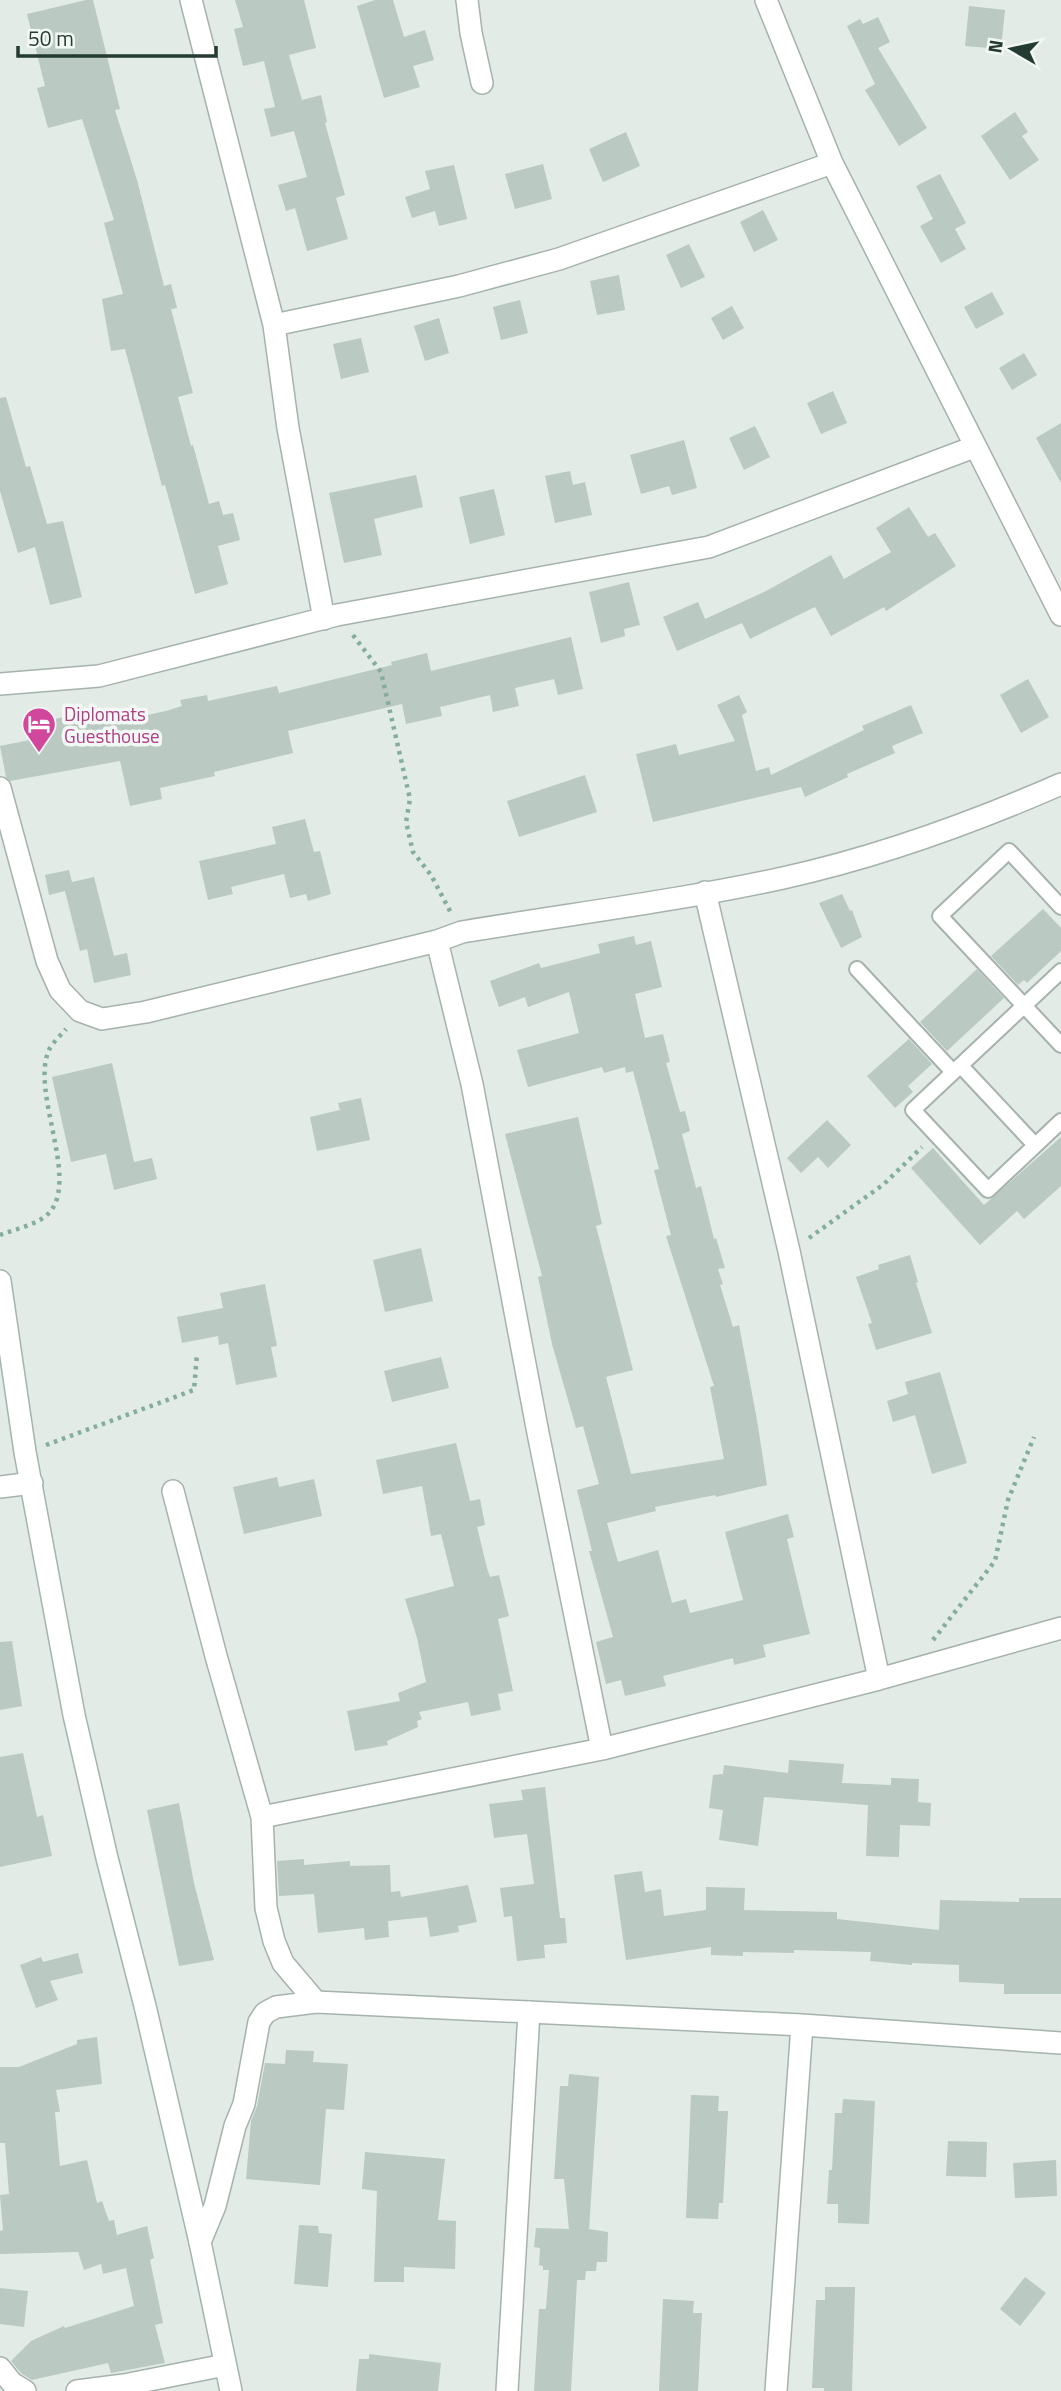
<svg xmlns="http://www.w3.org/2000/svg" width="1061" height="2391" viewBox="0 0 1061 2391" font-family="'Titillium Web',sans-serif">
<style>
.building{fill:#bac9c1}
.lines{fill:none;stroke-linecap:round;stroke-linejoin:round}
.lane-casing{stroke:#a5b3ac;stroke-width:18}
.street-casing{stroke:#a5b3ac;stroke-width:24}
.secondary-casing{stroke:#a1b6ac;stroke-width:24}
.path{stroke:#84ad9b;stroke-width:4.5;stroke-dasharray:3.5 5;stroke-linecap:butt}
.lane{stroke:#fff;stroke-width:14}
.street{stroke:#fff;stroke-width:21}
.secondary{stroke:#fff;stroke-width:21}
.labels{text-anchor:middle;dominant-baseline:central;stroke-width:7;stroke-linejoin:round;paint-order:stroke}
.hotel-label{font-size:19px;fill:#b23c85;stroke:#f2f8f4;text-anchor:start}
</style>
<rect width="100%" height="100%" fill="#e2ebe6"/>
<path class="building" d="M86,0H93L120,109L115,110L137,180L164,286L171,284L177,308L171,309L193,393L178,397L191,446L193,445L209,504L219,501L223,515L233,513L240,540L218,546L228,584L195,594L165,485L162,486L125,349L111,351L102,299L123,294L104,223L114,220L82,119L48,128L37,88L45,86L27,14Z
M235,0H304L316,48L289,55L302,100L321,95L327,122L325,123L345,195L336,198L348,239L307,251L295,208L286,211L278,185L307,177L294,131L271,137L264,109L275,107L264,61L243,66L234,29L243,27Z
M375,0H393L404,37L425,30L434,60L413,66L420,87L384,98L357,6Z
M969,6L1005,10L1001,49L965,46Z
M878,17L890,42L878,48L927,128L899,146L865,90L875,84L847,26L860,19L863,24Z
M1015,112L1028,132L1022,136L1039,160L1010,180L981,136Z
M626,132L640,166L603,182L589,149Z
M543,164L552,199L515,209L505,174Z
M454,165L467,219L439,226L435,211L412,218L405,197L430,189L425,171Z
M940,174L966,223L955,229L966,249L941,263L920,226L933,219L916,186Z
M763,210L778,240L754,252L740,222Z
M689,244L705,277L681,288L666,255Z
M619,275L625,310L597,315L590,281Z
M992,292L1004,314L976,329L964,307Z
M520,300L528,333L501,340L493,307Z
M732,306L744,328L723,340L711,318Z
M439,318L449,353L425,361L414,326Z
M361,338L369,372L341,379L333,344Z
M1024,353L1037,375L1012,390L999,368Z
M833,391L847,423L821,434L807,403Z
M6,397L26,467L30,466L47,524L63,521L82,597L50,605L35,547L18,553L0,491V398Z
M1061,423V483L1036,438Z
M755,426L770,457L744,470L729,438Z
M684,440L697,488L672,495L669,486L641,494L630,455Z
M570,471L573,485L585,482L592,515L555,523L545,476Z
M416,475L423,507L374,519L382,555L344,563L329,493Z
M494,489L505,535L470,544L459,497Z
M909,507L928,537L935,533L956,566L886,611L884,607L831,636L815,607L750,639L742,623L677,651L663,617L698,602L705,619L766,591L831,555L844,579L891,552L876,528Z
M629,582L640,625L624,629L625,636L601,643L589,592Z
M571,637L583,689L558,695L554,679L515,688L519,706L493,712L490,695L440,707L442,716L406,724L402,704L288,731L293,753L214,772L215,776L160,788L162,799L130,806L120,761L10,781L6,777L0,746L45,737L41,722L68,716L69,722L118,711L120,721L166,711L182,706L180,700L207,695L208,701L277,686L279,693L392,665L391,662L427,653L431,671Z
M1028,679L1049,717L1021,733L1000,695Z
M739,695L747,712L742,715L756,771L769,767L771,775L864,730L862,726L911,705L923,733L892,746L895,753L847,774L848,777L805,797L801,787L653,822L636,754L676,744L679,755L735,741L717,705Z
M585,775L597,812L519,837L507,801Z
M305,819L314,852L320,851L331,894L308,901L306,894L290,898L284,874L231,887L233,894L208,900L199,861L276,844L272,827Z
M69,870L72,882L94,877L114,956L127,953L131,975L94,983L87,949L80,951L65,891L49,895L45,875Z
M842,894L850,911L852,910L862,937L841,948L819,903Z
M1043,909L1061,928V951L1027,983L1024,980L1018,985L991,956Z
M634,936L636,945L651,941L662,987L635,994L645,1038L663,1034L670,1062L666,1063L680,1112L685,1111L690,1131L682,1134L696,1188L701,1186L714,1239L716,1238L725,1268L718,1269L723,1284L720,1285L733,1327L739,1325L757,1420L767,1485L716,1497L715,1495L655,1507L656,1511L607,1523L618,1562L658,1550L672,1603L686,1599L690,1613L743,1600L725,1532L788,1514L794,1537L787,1539L810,1634L763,1645L766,1657L734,1665L733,1658L663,1676L666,1686L625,1696L621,1680L606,1684L596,1642L613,1637L589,1551H592L577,1490L599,1484L583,1426L576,1428L552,1344L538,1277L542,1276L505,1134L578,1117L602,1224L596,1226L633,1370L606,1377L631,1474L724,1459L710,1387L714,1386L666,1236L671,1235L654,1170L659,1169L633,1071L626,1073L625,1067L604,1073L602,1067L528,1087L517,1050L579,1033L569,992L528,1007L525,997L499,1007L490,981L539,963L541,968L600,953L598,944Z
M977,969L1004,998L947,1051L920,1022Z
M909,1039L932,1064L908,1086L913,1092L895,1108L867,1076Z
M112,1063L134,1162L152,1158L157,1179L114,1190L106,1154L71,1162L52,1077Z
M361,1098L370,1140L317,1151L310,1117L340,1110L338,1103Z
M827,1120L851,1145L828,1168L818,1157L801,1173L787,1158Z
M1061,1137V1186L1024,1219L1017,1211L980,1245L911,1168L933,1148L984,1205Z
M421,1248L433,1301L385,1312L373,1260Z
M910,1255L918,1282L916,1283L932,1333L876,1350L868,1324L872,1323L856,1277L879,1269L878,1265Z
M265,1284L277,1346L271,1347L277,1377L236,1385L228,1343L219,1345L218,1336L182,1343L177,1317L223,1308L220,1293Z
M441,1357L449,1388L392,1402L384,1371Z
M940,1372L967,1463L932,1474L915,1415L893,1422L887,1401L908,1394L905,1382Z
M456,1443L470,1501L480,1499L485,1525L477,1527L487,1568L490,1577L499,1575L509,1616L498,1619L513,1691L498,1694L501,1710L471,1716L468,1702L419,1712L422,1719L417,1721L418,1727L387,1741L388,1745L355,1751L347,1711L400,1701L398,1693L426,1682L417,1638L405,1599L454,1586L441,1534L431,1536L422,1486L383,1494L376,1460Z
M277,1477L279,1487L314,1479L322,1516L244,1534L233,1487Z
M12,1641L22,1706L0,1710V1642Z
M23,1753L37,1817L43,1815L52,1856L0,1867V1757Z
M789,1760L844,1764L842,1783L891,1785V1778L919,1779L918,1802L931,1803L930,1826L900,1825L899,1857L866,1856L868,1805L764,1797L758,1846L719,1840L723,1810L709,1808L713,1775L723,1774L724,1765L788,1773Z
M545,1787L560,1918H565L567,1943L544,1945L545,1958L517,1961L512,1916L504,1917L500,1888L534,1884L527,1834L494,1838L489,1804L523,1800L521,1790Z
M179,1803L194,1883L214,1960L179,1966L147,1810Z
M304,1859V1865L350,1861V1866L390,1865L391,1892L400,1891L401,1897L468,1885L477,1922L458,1926L459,1932L430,1937L427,1917L388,1921L389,1937L365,1940L364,1928L318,1933L314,1894L279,1896L277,1861Z
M642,1871L645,1892L661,1889L664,1916L706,1910V1887L745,1888L744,1910L837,1912V1919L939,1930L940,1900L1019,1902V1898H1061V1994H1004V1984L959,1982V1965L912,1963V1965L870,1961L871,1952L794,1950V1953L743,1952V1956L711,1955V1947L626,1960L614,1875Z
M78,1953L83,1973L50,1981L58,2000L36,2008L20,1965L41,1957L43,1962Z
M97,2037L102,2084L56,2090L60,2112H55L60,2166L87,2160L97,2203L102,2201L109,2221L114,2220L117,2235L147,2226L154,2258L150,2260L163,2323L155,2325L165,2363L111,2373L108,2363L32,2380L21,2373L11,2361L31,2341L64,2326L65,2328L134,2306L126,2268L103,2274L101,2264L84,2270L78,2252L0,2254V2231L3,2230L0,2195L9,2194L5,2143H0V2067H19L77,2044V2040Z
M286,2050L314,2051L313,2062L348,2064L344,2110L326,2109L320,2185L246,2179L251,2121L257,2106L265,2063L285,2064Z
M569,2074L599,2077L589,2229L608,2232L607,2262H597L596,2271H586L585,2280H577L571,2391H534L539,2309H546L549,2270H543V2266L539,2265L540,2248L534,2247L536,2228L569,2229L564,2179H554L560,2086H568Z
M691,2095L719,2096L718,2111H728L723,2203H719L718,2219L686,2218Z
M843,2099L875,2101L869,2224L838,2223V2204H827L829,2170H832L835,2113H842Z
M948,2141L987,2142L986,2177L946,2176Z
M365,2152L445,2159L438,2220L456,2221L455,2269L404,2267V2282H374L377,2191L362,2189Z
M1056,2160L1057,2196L1015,2198L1013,2163Z
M299,2225L318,2226L319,2233L332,2234L328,2287L294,2284Z
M1025,2277L1046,2293L1020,2326L1000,2309Z
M825,2287H855L852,2391H824V2388H812L816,2300H825Z
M0,2288L28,2291L24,2327L0,2324Z
M663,2299L694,2301L693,2313H702L698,2391H659Z
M369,2354L441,2363L438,2391H356L359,2359H369Z"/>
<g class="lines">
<g class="lane-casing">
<path id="lane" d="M1061,907L1009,851L940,916L1061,1045
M857,969L953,1072
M1061,971L913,1110L988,1190L1061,1121
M961,1066L1035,1145"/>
</g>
<g class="street-casing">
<path id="street" d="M191,0L274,325L288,428L324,619
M467,0L471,33L482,83
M766,0L832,163L1061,615
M274,325L459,286L559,259L832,163
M0,684L99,676L337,615L709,547L974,447
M0,788L47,961L60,990L80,1011L102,1019L146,1012L437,941L462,932C569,914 678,901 783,878C878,857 972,823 1061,784
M437,941L472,1084L538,1433L602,1749
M0,1487L32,1483
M173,1491L216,1656L262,1817L266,1908L274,1941L283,1963L316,2002
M879,1679L1061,1628
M262,1817L602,1749L879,1679L789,1251L705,892
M200,2242L215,2206L235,2126L244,2104L259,2022L265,2013L276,2007L316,2002L802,2025L1061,2043
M0,2368L12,2383L25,2391
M77,2391L124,2385L225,2365
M507,2391L529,2012
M776,2391L802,2025"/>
</g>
<g class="secondary-casing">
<path id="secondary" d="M0,1281L25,1452L74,1715L107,1858L145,2006L200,2242L231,2391"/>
</g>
<path class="path" d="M353,635L381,672L410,799L406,822L413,852L431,875L451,913
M0,1235C15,1229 37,1225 49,1213C80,1179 30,1092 49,1050C52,1043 61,1035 66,1029
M809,1238L884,1184L922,1147
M46,1445L194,1390L197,1354
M933,1640L995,1561L1008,1500L1034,1437"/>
<use href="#lane" class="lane"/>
<use href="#street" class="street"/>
<use href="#secondary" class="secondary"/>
</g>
<defs>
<g id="hotel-pin" transform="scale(1.75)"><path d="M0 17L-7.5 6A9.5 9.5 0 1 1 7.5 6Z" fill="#d1479c" stroke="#f2f8f4"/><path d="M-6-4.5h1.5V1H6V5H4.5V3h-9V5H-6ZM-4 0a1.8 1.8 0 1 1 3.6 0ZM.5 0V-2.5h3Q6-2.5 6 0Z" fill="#fff"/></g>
</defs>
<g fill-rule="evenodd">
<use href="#hotel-pin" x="39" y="724"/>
</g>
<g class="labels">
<g class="hotel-label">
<text x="64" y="713">Diplomats<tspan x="64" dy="22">Guesthouse</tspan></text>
</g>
</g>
<g transform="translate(1012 49) rotate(279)" stroke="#f2f8f4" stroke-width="5" paint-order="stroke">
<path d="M0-5L12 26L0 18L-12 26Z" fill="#233b32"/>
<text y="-10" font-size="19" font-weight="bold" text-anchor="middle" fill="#233b32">N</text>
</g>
<path d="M18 46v10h198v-10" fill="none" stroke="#233b32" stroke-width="3.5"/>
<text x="28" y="46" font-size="21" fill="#233b32" stroke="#f2f8f4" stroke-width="5" paint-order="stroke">50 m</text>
</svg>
